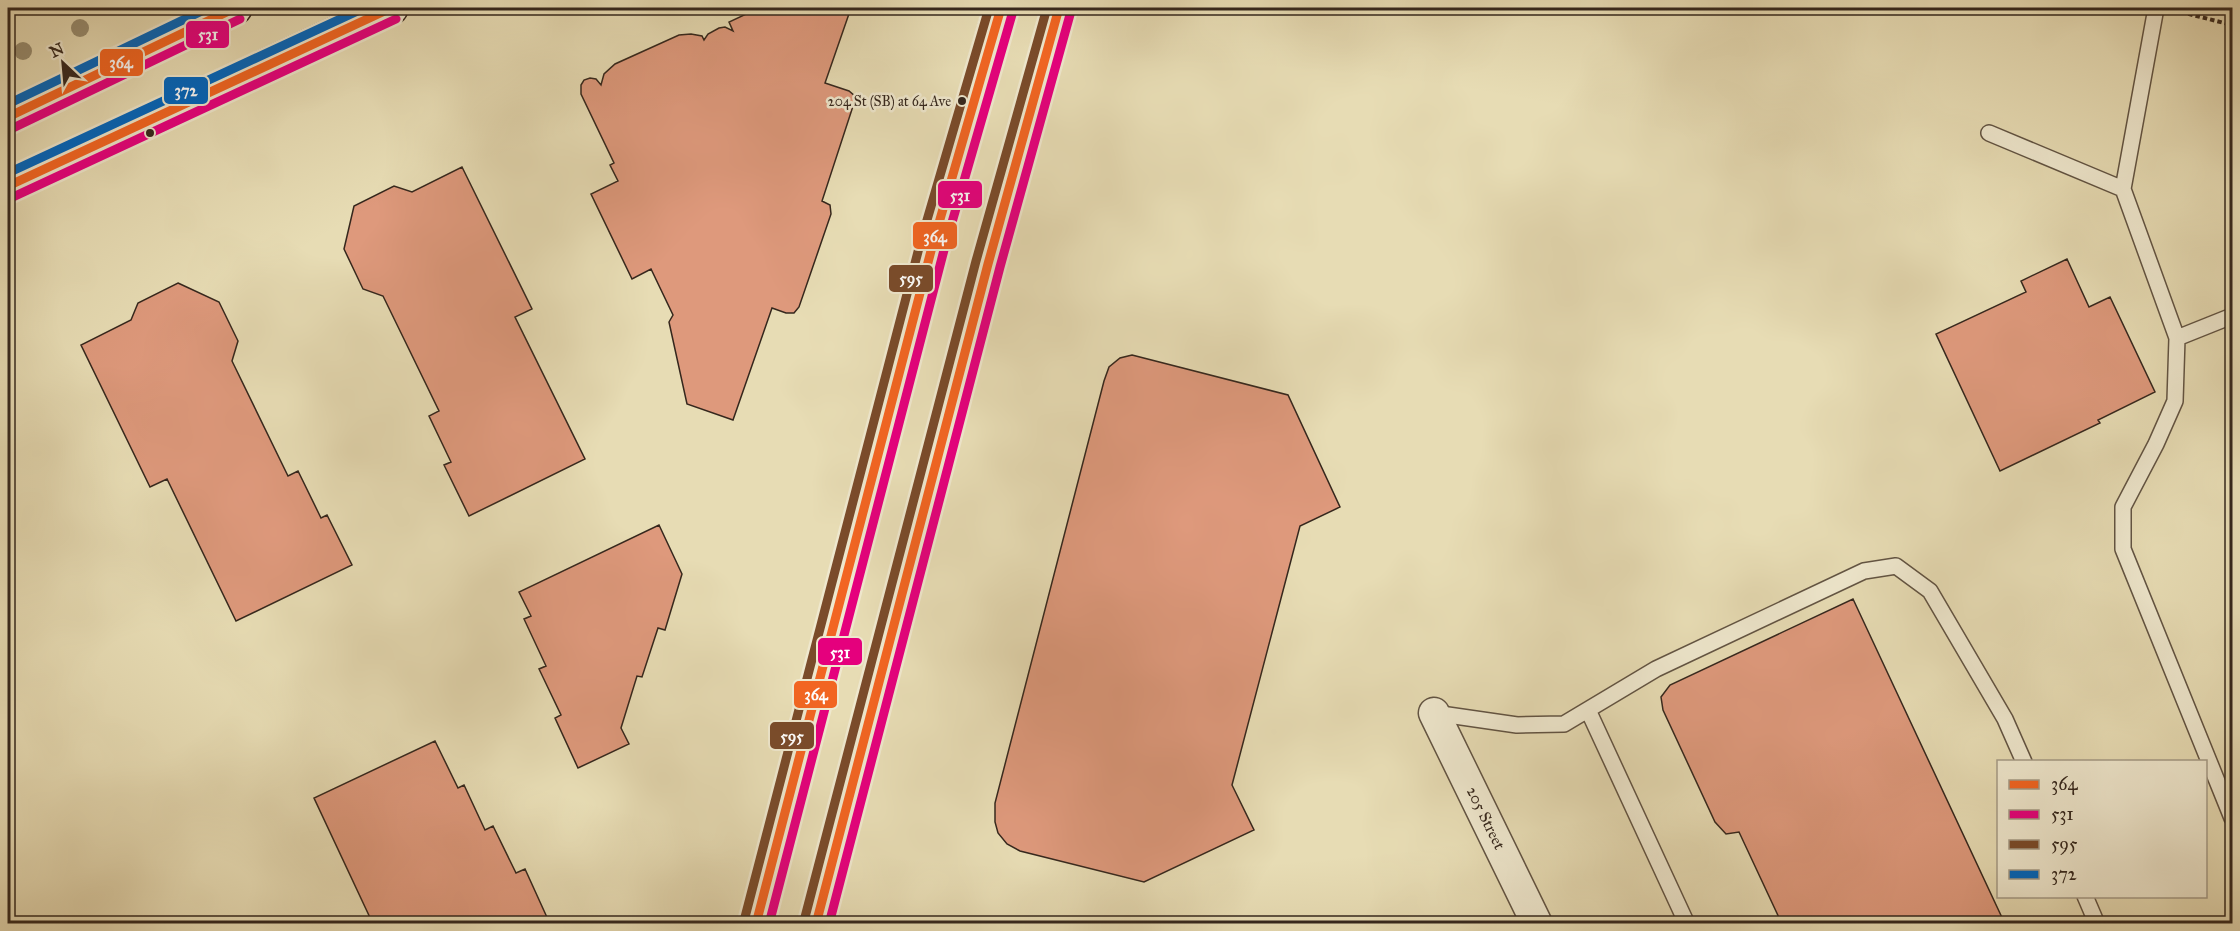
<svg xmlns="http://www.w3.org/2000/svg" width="2240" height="931" viewBox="0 0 2240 931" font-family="'IM FELL Great Primer',serif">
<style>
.building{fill:#de997c;stroke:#35271d;stroke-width:1.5}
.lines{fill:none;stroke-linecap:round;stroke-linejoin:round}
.lane-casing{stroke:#625443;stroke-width:18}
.street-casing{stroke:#625443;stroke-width:33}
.secondary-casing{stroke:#35271d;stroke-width:36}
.path{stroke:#35271d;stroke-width:4;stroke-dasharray:4.5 3;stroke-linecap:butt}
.lane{stroke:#efe8ce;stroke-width:15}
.street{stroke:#efe8ce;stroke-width:30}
.secondary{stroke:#efe8ce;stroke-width:33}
.bus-1-casing{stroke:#efe8ce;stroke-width:14}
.bus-2-casing{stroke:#efe8ce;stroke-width:14}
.bus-3-casing{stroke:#efe8ce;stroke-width:14}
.bus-4-casing{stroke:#efe8ce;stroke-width:14}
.bus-1{stroke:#f26522;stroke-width:9}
.bus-2{stroke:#e5007d;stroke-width:9}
.bus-3{stroke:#7a4b2a;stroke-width:9}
.bus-4{stroke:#0065bd;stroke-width:9}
.tree{fill:#988d70}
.bus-dot{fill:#35271d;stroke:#efe8ce;stroke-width:2}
.labels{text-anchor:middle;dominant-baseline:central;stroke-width:5;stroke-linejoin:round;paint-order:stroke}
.bus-label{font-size:14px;fill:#35271d;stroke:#efe8ce;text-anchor:end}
.street-label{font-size:16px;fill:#35271d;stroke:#efe8ce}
.line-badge{stroke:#efe8ce;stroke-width:2}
.badge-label{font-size:16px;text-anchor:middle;font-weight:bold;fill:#fff}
</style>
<rect width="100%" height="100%" fill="#e7dcb4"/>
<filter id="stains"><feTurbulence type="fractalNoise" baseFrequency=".00333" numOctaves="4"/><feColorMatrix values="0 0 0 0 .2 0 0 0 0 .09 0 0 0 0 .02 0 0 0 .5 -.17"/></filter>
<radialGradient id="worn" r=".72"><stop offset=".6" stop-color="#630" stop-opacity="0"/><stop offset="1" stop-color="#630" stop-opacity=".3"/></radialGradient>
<path class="building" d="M759,8H851L825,83L849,91L856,97L822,201L830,205L831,214L799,307L794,313H786L772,308L733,420L687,404L669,322L673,315L651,269L632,279L591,194L618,181L610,165L614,163L581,94V85L584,80L590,78L596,79L601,85L604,74L615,64L679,35L691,34L702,36L704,40L708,34L719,28L725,27L733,31L729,22Z
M462,167L532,309L515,317L585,459L469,516L444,465L451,462L429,416L439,411L383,296L363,289L344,249L354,206L394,186L412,192Z
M2067,259L2089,307L2110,297L2155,392L2098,420L2100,423L2000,471L1936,334L2026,292L2021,281Z
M178,283L219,302L238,341L232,361L288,476L298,471L321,518L327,515L352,565L236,621L167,479L150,487L81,345L131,320L138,303Z
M1132,355L1288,395L1340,507L1300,526L1232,785L1254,830L1144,882L1020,851L1007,844L998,833L995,822V803L1104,381L1109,367L1120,358Z
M659,525L682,574L665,630L658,628L642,677L637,676L621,728L629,744L578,768L555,718L561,715L539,669L546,666L524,619L531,616L519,592Z
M1853,599L2005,924H1782L1739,832L1726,834L1715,822L1663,710L1661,697L1670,685Z
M435,741L458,788L464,785L485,830L493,826L516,873L525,869L550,924H373L314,798Z"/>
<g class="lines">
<g class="lane-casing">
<path id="lane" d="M2156,8L2123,189L2177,338L2175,401L2156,444L2123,507V549L2232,818
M1989,133L2123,189
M2177,338L2232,316
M1588,710L1687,924
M1434,713L1517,725L1564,724L1656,669L1864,571L1896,566L1930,591L2005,719L2024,762
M2085,896L2097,924"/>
</g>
<g class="street-casing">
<path id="street" d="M1434,713L1537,924"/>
</g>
<g class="secondary-casing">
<path id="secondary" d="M8,117L235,8
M8,186L391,8
M756,924L932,247L1001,8
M816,924L988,264L1059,8"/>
</g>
<path class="path" d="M2181,12L2232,25"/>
<use href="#lane" class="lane"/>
<use href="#street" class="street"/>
<use href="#secondary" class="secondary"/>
<g class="bus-1-casing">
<path id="bus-1" d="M8,117L235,8
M8,186L391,8
M756,924L932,247L1001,8
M816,924L988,264L1059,8"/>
</g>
<g class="bus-2-casing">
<path id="bus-2" d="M13,128L240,19
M13,197L396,19
M769,924L944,250L1013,11
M829,924L1000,267L1071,11"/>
</g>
<g class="bus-3-casing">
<path id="bus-3" d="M744,921L920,244L989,8
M804,921L976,261L1047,8"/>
</g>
<g class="bus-4-casing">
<path id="bus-4" d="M8,104L208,8
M8,173L364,8"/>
</g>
<use href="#bus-1" class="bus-1"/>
<use href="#bus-2" class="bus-2"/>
<use href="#bus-3" class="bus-3"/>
<use href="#bus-4" class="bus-4"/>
</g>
<g class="tree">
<circle cx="80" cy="28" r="9"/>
<circle cx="23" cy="51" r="9"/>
</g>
<g class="bus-dot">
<circle cx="962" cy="101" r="5"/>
<circle cx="150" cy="133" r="5"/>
</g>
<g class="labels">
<g class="bus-label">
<text x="951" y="101">204 St (SB) at 64 Ave</text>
</g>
<g class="street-label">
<text transform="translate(1486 818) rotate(64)">205 Street</text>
</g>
</g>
<g class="line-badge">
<rect x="185" y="20" width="45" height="29" rx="6" fill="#e5007d"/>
<rect x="99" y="48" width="45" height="29" rx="6" fill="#f26522"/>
<rect x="163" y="76" width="46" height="29" rx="6" fill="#0065bd"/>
<rect x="937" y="180" width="46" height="29" rx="6" fill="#e5007d"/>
<rect x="912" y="221" width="46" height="29" rx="6" fill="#f26522"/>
<rect x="888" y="264" width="46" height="29" rx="6" fill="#7a4b2a"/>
<rect x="817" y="637" width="46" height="29" rx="6" fill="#e5007d"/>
<rect x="793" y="680" width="45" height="29" rx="6" fill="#f26522"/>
<rect x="769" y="721" width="46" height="29" rx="6" fill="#7a4b2a"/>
</g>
<g class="badge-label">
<text x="208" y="40">531</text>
<text x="121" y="68">364</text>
<text x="186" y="96">372</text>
<text x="960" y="201">531</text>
<text x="935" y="242">364</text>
<text x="911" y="284">595</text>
<text x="840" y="658">531</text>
<text x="816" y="700">364</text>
<text x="792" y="742">595</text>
</g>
<rect width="2240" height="931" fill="none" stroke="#e7dcb4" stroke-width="30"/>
<rect x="9" y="9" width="2222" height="913" fill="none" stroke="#35271d" stroke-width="3"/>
<rect x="15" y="15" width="2210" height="901" fill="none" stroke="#35271d" stroke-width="1.5"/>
<rect x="1997" y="760" width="210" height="138" fill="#efe8ce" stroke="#a59b87" stroke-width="1.5"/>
<rect x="2009" y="780" width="30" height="9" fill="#f26522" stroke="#a59b87" stroke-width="1.5"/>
<text x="2051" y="790" font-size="18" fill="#35271d">364</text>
<rect x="2009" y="810" width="30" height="9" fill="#e5007d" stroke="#a59b87" stroke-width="1.5"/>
<text x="2051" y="820" font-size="18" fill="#35271d">531</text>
<rect x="2009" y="840" width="30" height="9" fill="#7a4b2a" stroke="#a59b87" stroke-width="1.5"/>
<text x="2051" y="850" font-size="18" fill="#35271d">595</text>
<rect x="2009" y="870" width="30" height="9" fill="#0065bd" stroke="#a59b87" stroke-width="1.5"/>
<text x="2051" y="880" font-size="18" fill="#35271d">372</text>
<g transform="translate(63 63) rotate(334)" stroke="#efe8ce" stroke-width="4.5" paint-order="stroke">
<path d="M0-4.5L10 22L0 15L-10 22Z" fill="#35271d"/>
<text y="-9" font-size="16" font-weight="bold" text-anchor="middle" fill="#35271d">N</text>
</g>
<rect width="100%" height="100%" filter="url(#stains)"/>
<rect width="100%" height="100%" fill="url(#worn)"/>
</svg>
